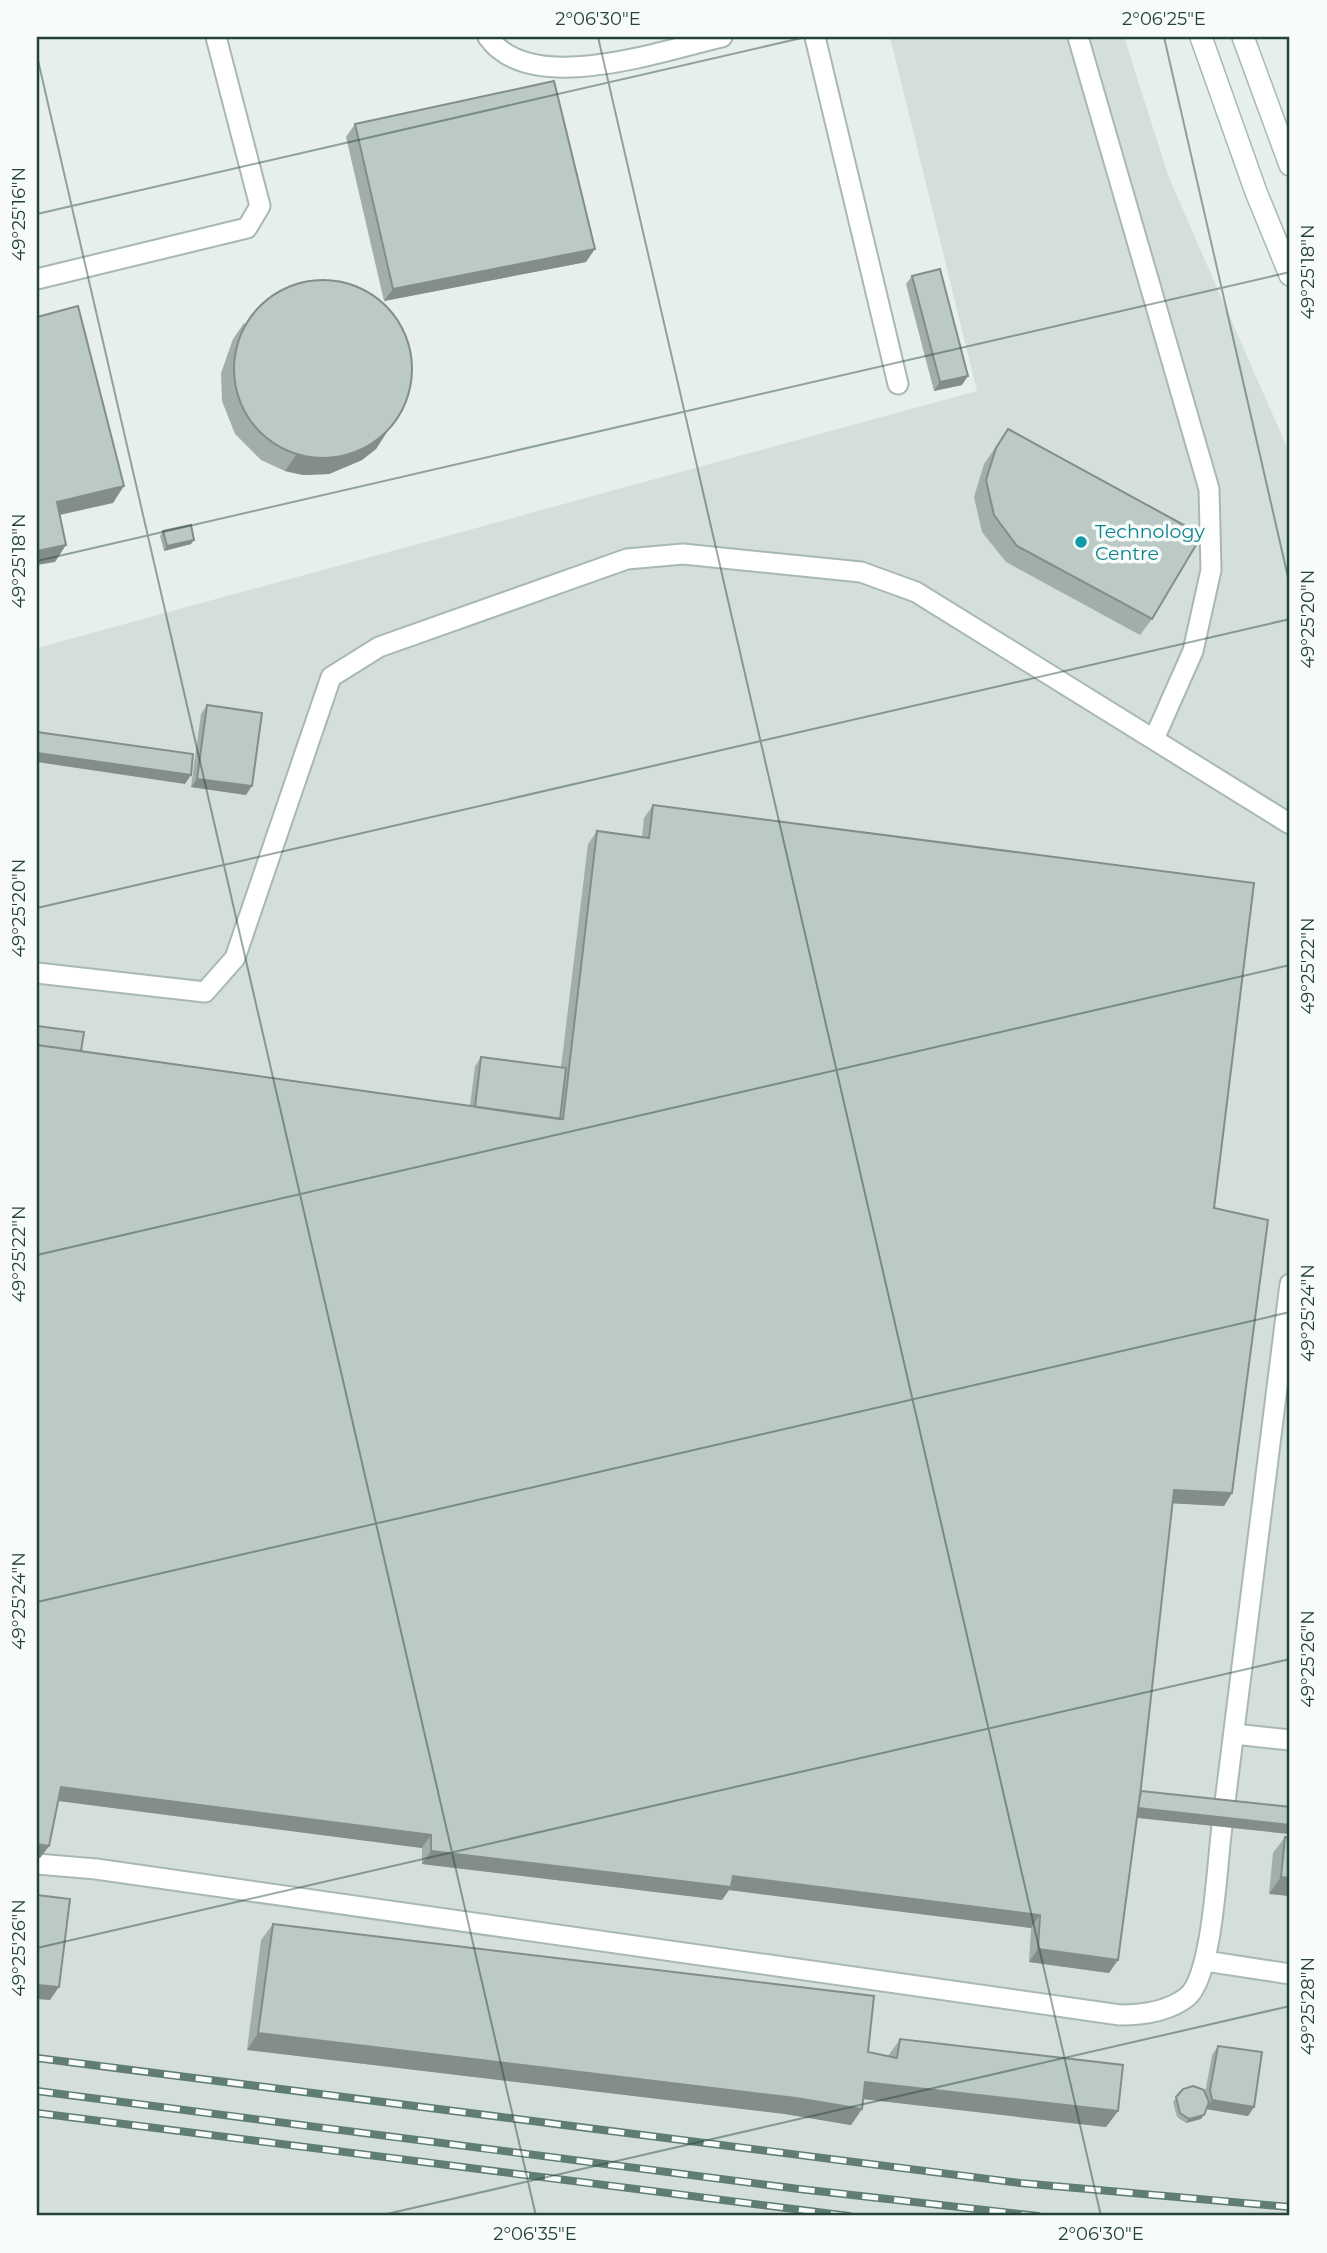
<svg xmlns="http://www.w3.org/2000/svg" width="1327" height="2253" viewBox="0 0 1327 2253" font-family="Montserrat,sans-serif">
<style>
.built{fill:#d4dfda}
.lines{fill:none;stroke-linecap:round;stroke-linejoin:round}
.service-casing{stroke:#a8b8b2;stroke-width:23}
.secondary-casing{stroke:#a4bbb3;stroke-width:24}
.service{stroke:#fff;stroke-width:19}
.secondary{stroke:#fff;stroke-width:21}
.rail-casing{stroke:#5f7d75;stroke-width:8}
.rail{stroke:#f7fbf9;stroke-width:5;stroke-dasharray:16;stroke-linecap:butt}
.wall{fill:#a1aea9}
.shaded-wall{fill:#838d89}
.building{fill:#bbcac4;stroke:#838d89;stroke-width:2}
.ticks{fill:none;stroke:#24423a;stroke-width:2;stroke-opacity:0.45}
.culture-dot{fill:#0f9aa8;stroke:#f7fbf9;stroke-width:2.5}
.labels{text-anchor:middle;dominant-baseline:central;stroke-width:7;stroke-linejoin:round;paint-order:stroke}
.culture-label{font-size:19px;fill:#0d838f;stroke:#f7fbf9;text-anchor:start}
.neatline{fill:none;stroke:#24423a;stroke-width:2.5}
.ticks-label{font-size:18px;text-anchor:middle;fill:#24423a}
</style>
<rect width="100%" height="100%" fill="#e6efeb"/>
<path class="built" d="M890,37H1124L1169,178L1290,454V2216H37V648L977,391Z"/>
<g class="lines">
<g class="service-casing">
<path id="service" d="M488,37C531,98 663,50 722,37
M815,37L898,384
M1078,37L1209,489L1211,570L1193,651L1154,739
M37,279L247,228L260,206L216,37
M37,973L205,992L235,958L331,677L379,647L627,559L683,554L861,572L916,592L1290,824
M1234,1734L1290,1740
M1224,1810L1290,1284
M37,1864L96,1869L1120,2015C1143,2015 1168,2012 1187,1997C1213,1976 1217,1863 1222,1826
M1205,1961L1290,1974"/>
</g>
<g class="secondary-casing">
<path id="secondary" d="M1201,37L1256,192L1290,275
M1243,37L1290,165"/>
</g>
<use href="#service" class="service"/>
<use href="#secondary" class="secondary"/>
<g class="rail-casing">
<path id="rail" d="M37,2058L1020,2183L1290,2207
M37,2091L799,2189L1038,2216
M37,2113L849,2216"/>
</g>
<use href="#rail" class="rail"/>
</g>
<path class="wall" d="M355,124L586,262L384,301L346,137Z
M912,276L962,385L934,391L906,284Z
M244,323L387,432L376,449L362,460L329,474L303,475L285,471L261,460L235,434L222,401L221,373L233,339Z
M1008,429L1152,619L1140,635L1006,562L982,532L974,497L984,464Z
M163,531L191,544L164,551L160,536Z
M207,705L246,795L191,787L201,714Z
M653,805L1214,1208L1232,1493L1224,1506L1172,1503L1141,1791L1290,1807V1834L1137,1818L1118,1960L1109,1973L1029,1962L1031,1928L729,1890L722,1900L422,1864V1848L58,1801L49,1846L40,1858H37V1026L81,1051L470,1106L475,1066L481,1057L561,1067L588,844L597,831L642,837L644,818Z
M1285,1837L1290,1896L1269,1894L1273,1853Z
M273,1924L868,2052L888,2056L900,2039L1118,2111L1106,2127L863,2099L862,2109L851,2125L785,2114L247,2050L261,1940Z
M1218,2046L1254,2107L1248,2116L1206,2109L1201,2119L1186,2123L1177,2117L1173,2102L1183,2089L1205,2093L1212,2055Z"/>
<path class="shaded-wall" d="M595,249L586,262L384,301L393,289Z
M968,376L962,385L934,391L940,382Z
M387,432L376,449L362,460L329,474L303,475L285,471L296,455Z
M124,486L113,503L46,518L57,502Z
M194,540L191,544L164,551L167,546Z
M66,545L55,562L37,565V551Z
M37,753L191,775L185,784L37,762Z
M197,779L252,786L246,795L191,787Z
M1174,1490L1232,1493L1224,1506L1165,1503Z
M61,1787L431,1835L422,1848L52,1800Z
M1137,1808L1290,1825V1834L1130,1817Z
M37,1844L49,1846L40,1858H37Z
M431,1851L733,1876L1040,1915L1031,1928L729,1890L722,1900L422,1864Z
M1281,1877L1290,1878V1896L1269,1894Z
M1038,1949L1118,1960L1109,1973L1029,1962Z
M37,1985L59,1987L50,2000L37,1999Z
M258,2033L796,2098L862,2109L851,2125L785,2114L247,2050Z
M865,2082L1118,2111L1106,2127L854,2098Z
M1212,2100L1254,2107L1248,2116L1206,2109Z
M1204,2115L1201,2119L1186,2123L1189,2119Z"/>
<path class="building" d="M554,81L595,249L393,289L355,124Z
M940,269L968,376L940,382L912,276Z
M234 369a89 89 0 1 1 178 0a89 89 0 1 1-178 0Z
M78,306L124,486L57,502L66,545L37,551V317Z
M1008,429L1202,535L1152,619L1017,546L994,515L986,480L996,448Z
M191,525L194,540L167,546L163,531Z
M207,705L262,713L252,786L197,779Z
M37,732L193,754L191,775L37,753Z
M653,805L1254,883L1214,1208L1268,1220L1232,1493L1174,1490L1141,1787L1118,1960L1038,1949L1040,1915L733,1876L731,1887L431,1851V1835L61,1787L49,1846L37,1844V1045L563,1119L597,831L649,838Z
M37,1026L84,1032L81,1051L37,1045Z
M481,1057L566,1068L560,1119L475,1107Z
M1141,1791L1290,1807V1825L1138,1808Z
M1285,1837L1290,1838V1878L1281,1877Z
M37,1895L70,1899L59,1987L37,1985Z
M273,1924L874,1996L868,2052L897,2058L900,2039L1123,2065L1118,2111L865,2082L862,2109L796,2098L258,2033Z
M1218,2046L1262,2052L1254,2107L1212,2100L1210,2090Z
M1193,2086L1204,2090L1209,2102L1204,2115L1189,2119L1180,2113L1176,2097L1183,2089Z"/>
<path class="ticks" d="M598,37L1101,2216M1164,37L1290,586M37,56L536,2216M37,214L806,37M37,561L1290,272M37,908L1290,619M37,1255L1290,965M37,1602L1290,1312M37,1948L1290,1659M378,2216L1290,2006"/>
<circle class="culture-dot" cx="1081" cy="542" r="7"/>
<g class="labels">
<g class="culture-label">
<text x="1095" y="531">Technology<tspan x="1095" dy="22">Centre</tspan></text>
</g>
</g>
<rect width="1327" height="2253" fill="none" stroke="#f7fbf9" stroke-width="77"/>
<rect x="38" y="38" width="1250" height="2176" class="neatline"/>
<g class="ticks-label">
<text x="598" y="25">2°06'30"E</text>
<text x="1164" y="25">2°06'25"E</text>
<text transform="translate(19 214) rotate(-90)" y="6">49°25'16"N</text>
<text transform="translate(1308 272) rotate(-90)" y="6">49°25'18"N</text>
<text transform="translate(19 561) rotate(-90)" y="6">49°25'18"N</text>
<text transform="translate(1308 619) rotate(-90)" y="6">49°25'20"N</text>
<text transform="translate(19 908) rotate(-90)" y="6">49°25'20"N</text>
<text transform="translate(1308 966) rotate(-90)" y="6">49°25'22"N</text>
<text transform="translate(19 1254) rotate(-90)" y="6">49°25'22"N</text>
<text transform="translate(1308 1313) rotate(-90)" y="6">49°25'24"N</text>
<text transform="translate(19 1601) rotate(-90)" y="6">49°25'24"N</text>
<text transform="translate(1308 1659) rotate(-90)" y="6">49°25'26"N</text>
<text transform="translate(19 1948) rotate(-90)" y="6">49°25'26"N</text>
<text transform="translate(1308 2006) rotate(-90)" y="6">49°25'28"N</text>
<text x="535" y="2240">2°06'35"E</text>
<text x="1101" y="2240">2°06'30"E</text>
</g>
</svg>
